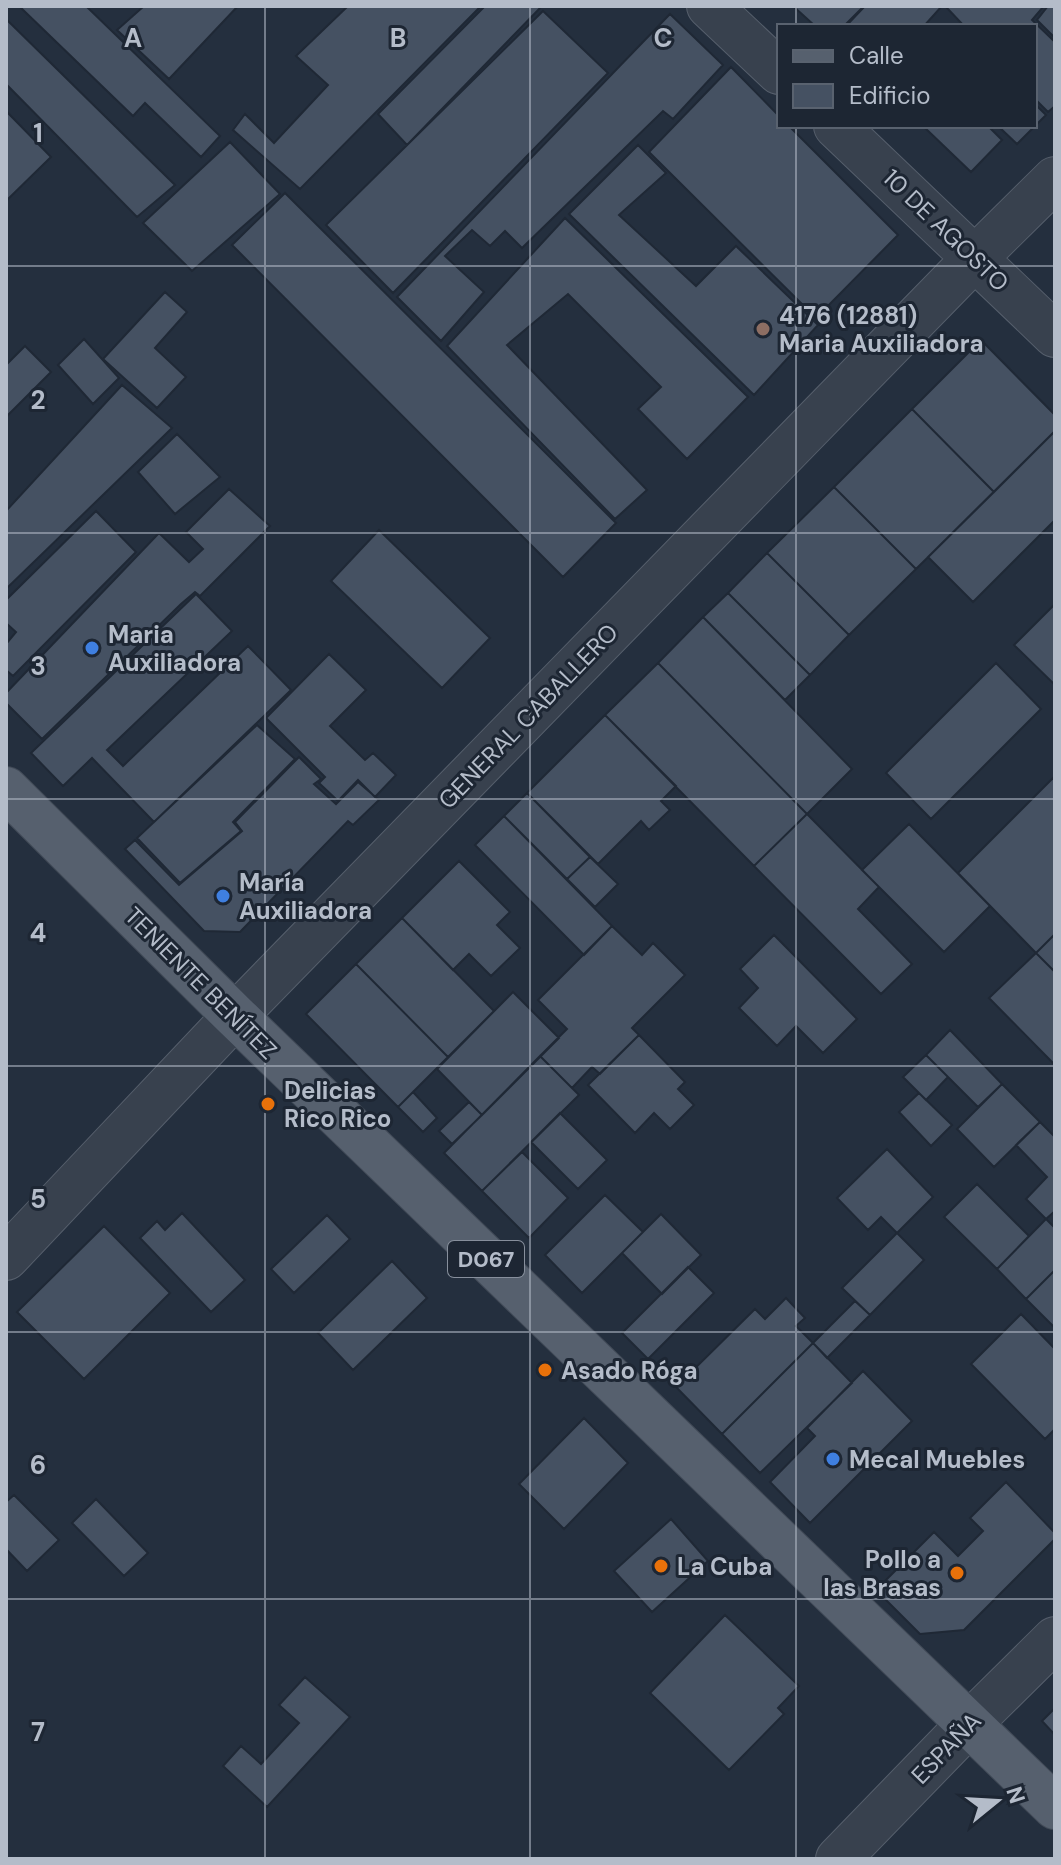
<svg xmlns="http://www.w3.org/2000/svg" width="1061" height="1865" viewBox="0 0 1061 1865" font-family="'DM Sans',sans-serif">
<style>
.building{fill:#455162;stroke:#1f2835;stroke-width:2}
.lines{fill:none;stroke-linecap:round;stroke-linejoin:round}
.minor-casing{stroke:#565f6c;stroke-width:46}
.tertiary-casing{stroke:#565f6c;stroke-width:46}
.primary-casing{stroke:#414a57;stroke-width:46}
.minor{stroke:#38414e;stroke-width:44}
.tertiary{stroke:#38414e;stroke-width:44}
.primary{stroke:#56606e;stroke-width:44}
.grid{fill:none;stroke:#b4bcc9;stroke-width:2;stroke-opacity:0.55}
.education-dot{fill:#8d6e63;stroke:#1d2633;stroke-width:3}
.shop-dot{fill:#3f7fe0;stroke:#1d2633;stroke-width:3}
.food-dot{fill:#e8710a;stroke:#1d2633;stroke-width:3}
.labels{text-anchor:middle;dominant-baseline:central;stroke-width:6;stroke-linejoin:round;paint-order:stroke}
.shield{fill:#1d2633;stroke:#878f9c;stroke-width:2}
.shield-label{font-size:22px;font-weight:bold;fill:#b4bcc9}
.street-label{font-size:24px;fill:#b4bcc9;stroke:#1d2633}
.poi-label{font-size:24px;font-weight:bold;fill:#b4bcc9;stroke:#1d2633;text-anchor:start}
.grid-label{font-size:26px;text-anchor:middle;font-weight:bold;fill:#b4bcc9;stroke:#1d2633;stroke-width:6;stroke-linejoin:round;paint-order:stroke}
</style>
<rect width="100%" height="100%" fill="#242f3e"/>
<path class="building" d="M19,6H86L220,136L201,157L145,103L133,116Z
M144,6H238L169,79L117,30Z
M348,6H481L300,189L233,130L245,114L274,143L328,85L296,56Z
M485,6H542L407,145L378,114Z
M793,6H864L844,26H815Z
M865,6H942L924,26H846Z
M949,6H1044L1032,20L1055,42V106L1048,112L1035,99V26H964L947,8Z
M1048,6H1055V38L1037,20Z
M543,11L608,73L393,293L326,225Z
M670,14L723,65L673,119L663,111L522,248L505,231L490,246L472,230L445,256L484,292L441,341L397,297Z
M6,19L175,185L137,217L6,84Z
M731,67L779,116V126H789L898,235L816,318L649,152Z
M1035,104L1046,115L1017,144L998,126H1035Z
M6,111L51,157L6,201Z
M923,126H988L1002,140L971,172Z
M230,142L280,194L192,271L143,223Z
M638,145L666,173L619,215L696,286L736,246L818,325L754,395L569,214Z
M285,193L616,523L563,577L232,245Z
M565,218L748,397L687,459L638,409L661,387L568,294L507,345L647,490L615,519L447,346Z
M165,292L187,312L155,348L186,377L157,408L103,359Z
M84,339L119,378L93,404L58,365Z
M981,340L1055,415V431L994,492L912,409Z
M25,346L51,372L6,417V365Z
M122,385L172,428L6,589V511Z
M912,409L994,492L916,569L834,487Z
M1055,431V520L973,602L928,557Z
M177,434L220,477L175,514L138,472Z
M834,487L916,569L849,635L767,553Z
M229,489L270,526L200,596L195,592L181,604L42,739L6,703V693L159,533L189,562L203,549L186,532Z
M96,511L136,552L13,676L6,670V644L16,632L6,623V600Z
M379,530L490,638L442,688L331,581Z
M767,553L849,635L810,675L728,593Z
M728,593L810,675L785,700L703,617Z
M196,594L232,631L107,750L123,766L248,646L291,690L154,822L92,758L63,786L31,753Z
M1055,604V685L1014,645Z
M703,617L852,769L807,814L658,663Z
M329,654L366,690L330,726L365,760L373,753L396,775L375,797L358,780L338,801L319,783L325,777L266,718Z
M658,663L807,814L754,866L605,715Z
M996,663L1041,709L931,819L886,773Z
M605,715L676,786L661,801L670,810L649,830L641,821L598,864L527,793Z
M257,725L295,759L233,822L241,831L180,883L137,838Z
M299,757L321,779L314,784L336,804L358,782L379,800L353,825L348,821L240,932L204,931L125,849L135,840L179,885L242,831L235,822Z
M1054,777L1055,934L1036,953L958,873Z
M527,793L590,857L567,879L504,816Z
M807,814L879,887L858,909L912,964L881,994L754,866Z
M504,816L612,926L584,955L475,845Z
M909,824L990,906L944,952L862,870Z
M590,857L618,884L595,907L567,879Z
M459,861L510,912L497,925L520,948L491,976L469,954L453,970L402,918Z
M402,918L494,1011L448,1057L356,964Z
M612,926L642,955L653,943L685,975L632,1028L639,1035L600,1074L592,1067L572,1088L540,1056L567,1029L538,1000Z
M1055,934V972L1036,953Z
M774,935L857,1019L823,1053L796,1026L777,1046L739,1008L758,988L740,969Z
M1036,953L1055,972V1065L989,998Z
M356,964L448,1057L398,1107L306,1014Z
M513,992L559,1038L482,1115L437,1069Z
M950,1030L1002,1084L978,1107L926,1055Z
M639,1035L685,1082L678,1089L694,1105L670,1129L654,1113L635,1133L588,1085Z
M926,1055L948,1077L926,1100L903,1077Z
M540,1056L579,1095L482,1191L444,1153Z
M1002,1084L1040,1122L994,1167L957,1129Z
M413,1092L437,1118L423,1132L398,1107Z
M919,1093L952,1125L931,1146L899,1112Z
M469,1102L482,1115L452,1144L439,1131Z
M560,1113L607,1160L578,1189L531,1142Z
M1040,1122L1055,1137V1211L1046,1219L1026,1199L1047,1177L1016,1145Z
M887,1149L933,1197L897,1233L881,1217L868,1230L837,1198Z
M522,1152L568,1198L529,1238L482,1191Z
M977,1184L1029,1236L997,1269L944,1217Z
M605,1195L643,1232L582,1293L545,1255Z
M182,1213L245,1280L211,1312L140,1238L157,1221L165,1230Z
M661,1214L701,1255L662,1294L622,1253Z
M327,1215L350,1239L294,1293L271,1269Z
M1046,1219L1055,1228V1270L1026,1299L997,1269Z
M104,1226L170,1293L84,1379L17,1312Z
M897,1233L924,1260L870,1315L842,1288Z
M392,1261L427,1298L353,1370L318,1333Z
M688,1267L714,1293L648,1359L622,1333Z
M1055,1270V1328L1026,1299Z
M786,1298L805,1318L796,1326L813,1343L722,1434L676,1387L755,1309L765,1319Z
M855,1301L870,1315L827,1358L813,1343Z
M1021,1314L1055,1349V1429L1045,1439L971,1364Z
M813,1343L852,1383L760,1473L722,1434Z
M863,1371L912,1421L810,1523L770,1482L815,1436L807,1428Z
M584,1418L628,1463L564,1529L519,1484Z
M1006,1482L1055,1533V1539L964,1630L920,1634L876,1590L934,1532L958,1556L983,1531L970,1518Z
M14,1495L59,1540L27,1571L6,1549V1502Z
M96,1499L148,1553L124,1576L72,1523Z
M671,1519L708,1561L652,1612L614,1571Z
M725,1615L799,1686L778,1708L784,1714L729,1770L650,1693Z
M305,1677L350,1717L267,1807L223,1766L241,1746L261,1764L299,1723L279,1705Z
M1055,1708V1735L1042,1721Z"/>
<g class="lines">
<g class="minor-casing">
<path id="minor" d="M709,6L779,72
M836,126L1055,335
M235,1016L975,258L1055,179
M969,1724L1055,1639"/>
</g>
<g class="tertiary-casing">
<path id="tertiary" d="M6,1258L235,1016
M838,1859L969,1724"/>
</g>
<g class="primary-casing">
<path id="primary" d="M6,789L235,1016L1055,1807"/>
</g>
<use href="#minor" class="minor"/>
<use href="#tertiary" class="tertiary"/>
<use href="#primary" class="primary"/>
</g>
<path class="grid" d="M265,6V1859M530,6V1859M796,6V26M796,126V1859M6,266H1055M6,533H1055M6,799H1055M6,1066H1055M6,1332H1055M6,1599H1055"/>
<circle class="education-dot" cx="763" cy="329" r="8"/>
<g class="shop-dot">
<circle cx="92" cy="648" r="8"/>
<circle cx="223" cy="896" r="8"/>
<circle cx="833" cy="1459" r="8"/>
</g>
<g class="food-dot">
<circle cx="268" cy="1104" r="8"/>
<circle cx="545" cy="1370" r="8"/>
<circle cx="661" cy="1566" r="8"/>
<circle cx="957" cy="1573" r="8"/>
</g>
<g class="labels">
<rect class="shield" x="448" y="1241" width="76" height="36" rx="6"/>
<g class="shield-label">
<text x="486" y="1259">D067</text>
</g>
<g class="street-label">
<text transform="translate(946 230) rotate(44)">10 DE AGOSTO</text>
<text transform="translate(528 716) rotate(-46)">GENERAL CABALLERO</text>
<text transform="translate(201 983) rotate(45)">TENIENTE BENÍTEZ</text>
<text transform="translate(946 1748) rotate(-46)">ESPAÑA</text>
</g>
<g class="poi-label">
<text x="779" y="315">4176 (12881)<tspan x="779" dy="28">Maria Auxiliadora</tspan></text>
<text x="108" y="634">Maria<tspan x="108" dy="28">Auxiliadora</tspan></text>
<text x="239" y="882">María<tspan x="239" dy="28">Auxiliadora</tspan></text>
<text x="284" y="1090">Delicias<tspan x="284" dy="28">Rico Rico</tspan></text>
<text x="561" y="1370">Asado Róga</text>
<text x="849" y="1459">Mecal Muebles</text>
<text x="941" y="1559" text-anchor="end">Pollo a<tspan x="941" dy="28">las Brasas</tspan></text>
<text x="677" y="1566">La Cuba</text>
</g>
</g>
<g class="grid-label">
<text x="133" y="47">A</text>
<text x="398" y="47">B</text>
<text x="663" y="47">C</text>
<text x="38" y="142">1</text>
<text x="38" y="409">2</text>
<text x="38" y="675">3</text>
<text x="38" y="942">4</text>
<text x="38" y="1208">5</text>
<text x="38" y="1474">6</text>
<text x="38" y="1741">7</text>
</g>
<rect width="1061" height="1865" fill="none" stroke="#b4bcc9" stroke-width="16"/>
<rect x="777" y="24" width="260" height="104" fill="#1d2633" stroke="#59626f" stroke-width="2"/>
<rect x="793" y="50" width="40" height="12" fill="#56606e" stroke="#59626f" stroke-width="2"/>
<text x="849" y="64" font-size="24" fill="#b4bcc9">Calle</text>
<rect x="793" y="84" width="40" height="24" fill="#455162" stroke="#59626f" stroke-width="2"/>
<text x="849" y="104" font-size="24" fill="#b4bcc9">Edificio</text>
<g transform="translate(997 1801) rotate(72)" stroke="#1d2633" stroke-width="6" paint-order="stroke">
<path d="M0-6L14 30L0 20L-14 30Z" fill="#b4bcc9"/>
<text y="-12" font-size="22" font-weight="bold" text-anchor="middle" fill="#b4bcc9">N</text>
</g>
</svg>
